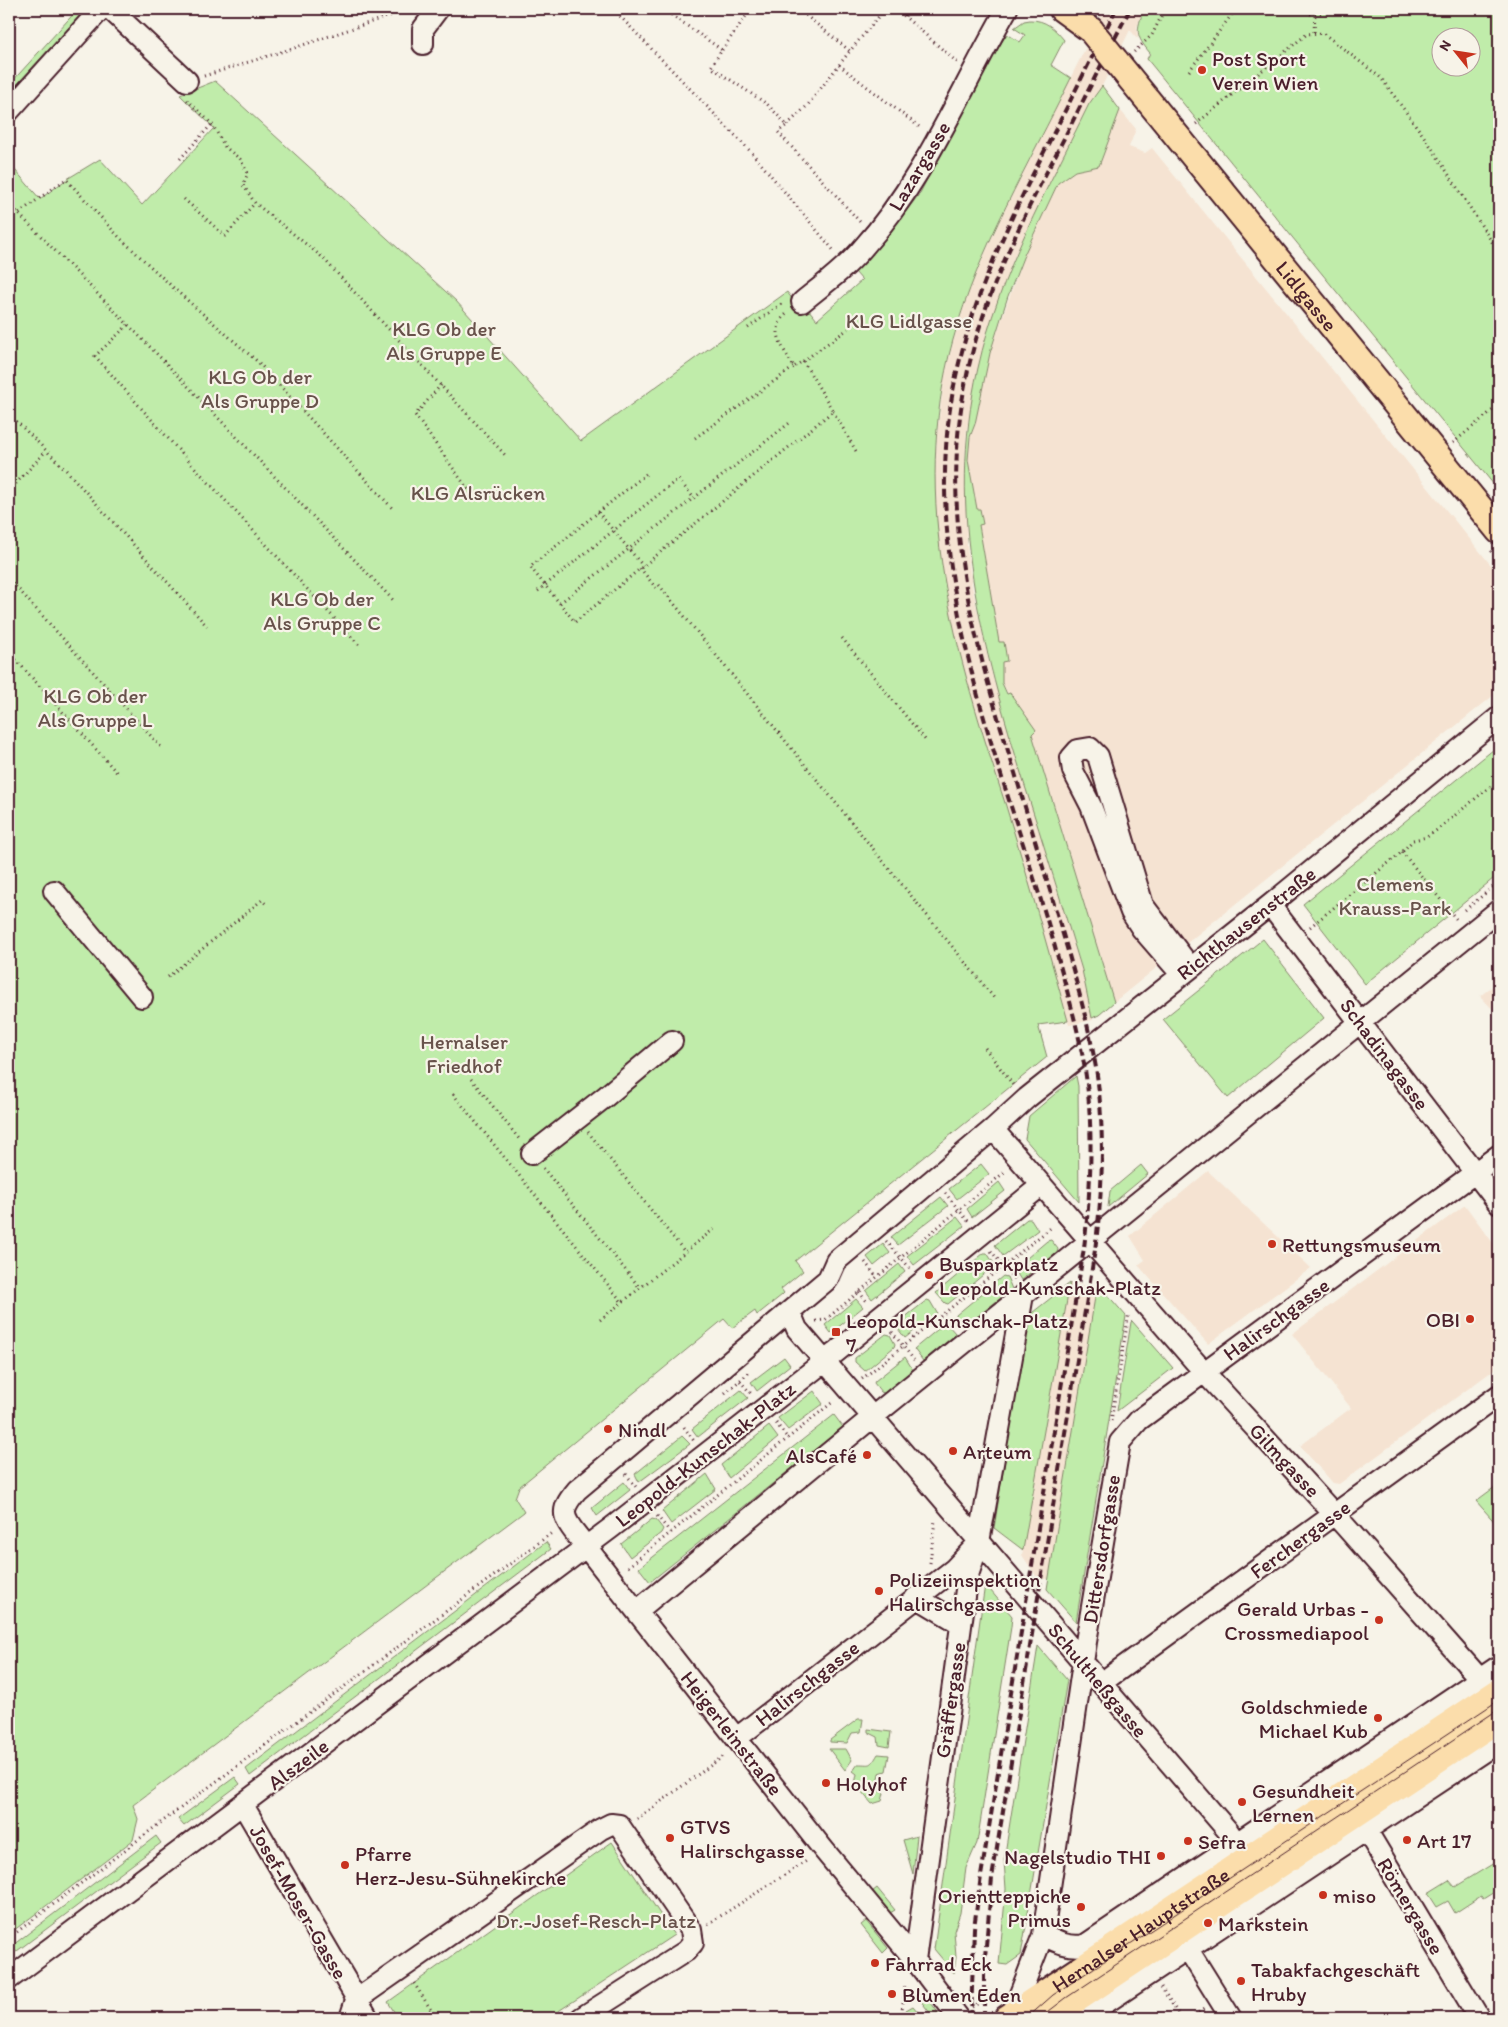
<svg xmlns="http://www.w3.org/2000/svg" width="1508" height="2027" viewBox="0 0 1508 2027" font-family="Itim,sans-serif">
<style>
.built{fill:#f5e3d2}
.green{fill:#c0ecaa;stroke:#85866a;fill-rule:evenodd}
.lines{fill:none;stroke-linecap:round;stroke-linejoin:round}
.minor-casing{stroke:#4a1f2b;stroke-width:24}
.major-casing{stroke:#4a1f2b;stroke-width:29}
.path{stroke:#4a1f2b;stroke-width:3;stroke-dasharray:1 4;stroke-linecap:butt}
.minor{stroke:#f7f3e8;stroke-width:20}
.major{stroke:#fbddab;stroke-width:25}
.tram{stroke:#4a1f2b;stroke-width:1}
.rail{stroke:#4a1f2b;stroke-width:4;stroke-dasharray:8 4;stroke-linecap:butt}
.major-bridge-casing{stroke:#4a1f2b;stroke-width:29;stroke-linecap:butt}
.major-bridge{stroke:#fbddab;stroke-width:25}
.poi-dot{fill:#c8321e;stroke:#f7f3e8;stroke-width:2}
.labels{text-anchor:middle;dominant-baseline:central;stroke-width:4.5;stroke-linejoin:round;paint-order:stroke}
.poi-label{font-size:21px;fill:#4a1f2b;stroke:#f7f3e8;text-anchor:start}
.street-label{font-size:21px;fill:#4a1f2b;stroke:#f7f3e8}
.park-label{font-size:21px;fill:#68524b;stroke:#f7f3e8}
</style>
<rect width="100%" height="100%" fill="#f7f3e8"/>
<filter id="ink" filterUnits="userSpaceOnUse"><feTurbulence type="fractalNoise" baseFrequency=".02" numOctaves="2"/><feDisplacementMap in="SourceGraphic" scale="10" xChannelSelector="R" yChannelSelector="G"/><feConvolveMatrix kernelMatrix="1 2 1 2 8 2 1 2 1" color-interpolation-filters="sRGB"/></filter>
<g filter="url(#ink)">
<path class="built" d="M1105,9H1144L1137,27L1138,39L1130,30L1102,86L1089,104L1013,260L985,340L978,368L967,429L965,463L967,548L972,586L991,671L1082,971L1093,1020L1069,1025L1006,807L981,733L955,635L944,588L938,545L934,484L937,434L944,379L953,342L969,290L1000,219Z
M1120,110L1136,129L1129,147L1145,153L1152,148L1499,575V691L1114,1002L1032,734L1002,683V662L1007,661L999,642L979,525L983,524L980,509H977L968,460L970,437L975,424L990,353L1024,255L1058,183L1075,171L1099,166Z
M1499,981V1016L1480,996Z
M1208,1171L1311,1268L1208,1344L1138,1265L1145,1260L1130,1236Z
M1465,1205L1499,1251V1366L1339,1484L1333,1483L1300,1446L1351,1408L1292,1334Z
M1070,1283L1094,1287L1096,1291L1050,1577L1048,1579H1038L1022,1555Z"/>
<path class="green" d="M78,9L85,10L9,93V85Z
M1144,9H1499V491L1147,59L1150,53C1135,35 1136,31 1144,9ZM1440,38H1470V68H1440Z
M1030,20C1046,20 1054,28 1064,40L1051,65L1071,78C1029,164 979,247 953,340C908,502 956,653 1006,806C1028,877 1048,949 1068,1021L1038,1025L1047,1057L795,1261L803,1271L781,1289L784,1293L782,1295L757,1315L755,1311L732,1328L724,1319L519,1487L515,1498L524,1512L133,1805L138,1819L133,1840L9,1934V163L40,199L67,179L100,159L142,205L214,128L180,95L215,81L456,301L581,441L787,292L799,308L804,304L817,320L862,280L855,272L889,234L920,193L983,71L1007,34L1020,42L1025,35L1014,28L1024,21Z
M1102,86L1120,110L1099,166L1075,171L1058,183L1024,255L1008,296L990,353L975,424L970,437L968,460L977,509H980L983,524L979,525L999,642H1004L1007,661L1002,662V683L1007,694L1010,693L1036,730L1032,734L1114,1002L1099,1015L1092,1018L1082,970C1063,908 1044,845 1024,783C982,646 945,513 978,368C999,274 1047,190 1089,104Z
M1499,745V874L1365,984L1303,904Z
M1263,939L1324,1018L1228,1098L1163,1019Z
M1076,1076L1078,1086L1079,1202L1025,1139L1029,1116Z
M981,1164L989,1174L957,1199L949,1189Z
M1141,1165L1148,1174L1108,1207L1110,1191Z
M999,1182L1005,1191L972,1217L967,1209Z
M941,1197L948,1206L898,1245L891,1237Z
M957,1217L964,1226L914,1265L907,1256Z
M1027,1219H1031L1038,1230L1003,1256L995,1245Z
M1051,1240L1058,1249L1057,1253L1021,1280L1014,1269L1047,1241Z
M883,1244L890,1253L874,1266L867,1257Z
M984,1253H987L995,1265L948,1304L945,1303L936,1293Z
M899,1264L905,1272L872,1299L866,1291Z
M1003,1276L1007,1277L1012,1289L964,1327L956,1318V1315Z
M1070,1283L1023,1550L994,1528L1028,1316Z
M1096,1291L1106,1293L1126,1316L1076,1622L1047,1589Z
M856,1299L863,1307L831,1333L825,1325Z
M927,1300L930,1301L937,1313L905,1338L895,1325Z
M1132,1321L1173,1368L1117,1411L1131,1322Z
M944,1324H947L956,1334L923,1361L914,1349Z
M886,1334L890,1335L895,1344L894,1347L865,1371L855,1362V1358Z
M784,1357L790,1365L757,1391L751,1382Z
M905,1357L913,1370L884,1393L881,1392L874,1383L875,1381Z
M741,1390L748,1398L698,1437L692,1429Z
M814,1391L823,1404L788,1430L778,1418Z
M834,1415L843,1427L650,1582L639,1568Z
M769,1426L778,1438L729,1478L721,1465Z
M682,1436L690,1444L639,1482L635,1474Z
M707,1474L716,1489L671,1524L662,1511Z
M624,1482L630,1490L597,1516L592,1508Z
M1499,1484V1527L1476,1501Z
M652,1519L656,1520L663,1529L661,1533L630,1557L621,1544Z
M546,1542L551,1549L250,1776L246,1769Z
M985,1584L1012,1616L1011,1627L977,1843L966,1868L960,1913L954,1931L956,1957L954,1973L934,1949Z
M1038,1646L1067,1680L1021,1955L1007,1965L999,1964L1006,1889L1004,1860Z
M858,1719H863L861,1732L852,1733L847,1743L830,1742V1740Z
M868,1729L891,1732L889,1747L879,1745L878,1737L868,1732Z
M829,1749H846L852,1760L845,1770Z
M878,1754L889,1755L886,1771L879,1773L876,1789L884,1793L882,1801L872,1804L855,1784L857,1774L853,1771L858,1764C873,1764 870,1767 878,1754Z
M235,1777L240,1784L184,1826L178,1819Z
M156,1836L161,1843L9,1957V1948Z
M917,1836L913,1874L903,1840Z
M612,1842L674,1935L548,2018H398L388,2002Z
M1499,1860V1889L1483,1899L1481,1896L1455,1913L1448,1901L1437,1907L1428,1893L1449,1880L1455,1887Z
M877,1888L895,1910L890,1913L872,1892Z
M866,1921L888,1948L883,1953L861,1925Z
M926,1996L942,2018H934L920,2000Z
M913,2006L923,2018H905L906,2010Z"/>
<g class="lines">
<g class="minor-casing">
<path id="minor" d="M110,9L187,81
M423,44V29L438,9
M9,111L101,9
M802,302C823,285 845,269 862,249C925,179 960,90 1007,9
M54,891L142,997
M1270,905L1499,1204
M1181,974L1142,929L1131,912L1091,806L1073,771L1071,758L1078,750L1090,748L1098,756L1143,905L1190,967
M993,1129L1204,1372L1345,1526L1480,1679L1499,1694
M532,1154L605,1097L672,1041
M790,1312L797,1329L1228,1831L1255,1870
M916,1597L961,1624
M637,1611L886,1406L1499,910
M1101,1683L1499,1395
M737,1738L954,1569L973,1549
M243,1805L368,2018
M1359,1818L1479,2018
M1043,1935C1057,1942 1068,1948 1085,1945L1499,1666
M1181,1938L1231,2018
M915,1960L968,1575L979,1542L1023,1295
M9,1979L611,1528L825,1361L1042,1185
M1011,2017L1043,1935L1086,1642L1120,1442L1139,1420L1499,1155
M350,2018L356,2000L601,1829L611,1824L619,1825L691,1930L693,1943L686,1951L581,2018
M959,2018L915,1960L823,1849L576,1534C561,1515 561,1509 577,1490L828,1279L836,1261L993,1129L1027,1098L1270,905L1499,717
M1033,2018L1058,1997
M1083,2018L1499,1742"/>
</g>
<g class="major-casing">
<g id="major">
<path d="M1062,9L1091,30"/>
<path id="s1" d="M1115,60L1499,531"/>
<path id="s2" d="M1007,2018L1499,1691"/>
<path d="M1049,2018L1499,1719"/>
</g>
</g>
<path class="path" d="M613,9L752,153L835,252
M663,9L722,50L711,67L767,104L787,125L778,132L861,223
M798,9L850,51L885,9
M896,9L958,63
M1310,14L1324,13L1329,9
M905,16L912,9
M1314,32L1315,14
M722,50L751,9
M1134,52L1152,35L1165,9
M839,65L922,129
M1189,71L1236,9
M204,76L297,47L410,9
M187,100L212,124L225,147L240,159L248,173L243,185L255,203L322,257L506,456
M1196,124L1307,34L1323,33L1381,78L1428,142L1499,253
M787,125L807,106L850,51
M180,159L212,124
M184,199L225,236L255,203
M9,204L154,351L395,602
M19,213L66,179L119,237L179,293L258,362L392,508
M128,325L95,356L174,445L359,645
M748,328L784,302
M803,361L848,329
M441,385L415,415L475,499
M833,411L856,451
M9,414L65,469L207,626
M695,438L794,367
M1453,443L1499,405
M646,474L530,567L575,622L833,411L803,361L794,367C784,350 767,328 788,313
M9,491L46,451
M598,512L643,566
M1491,551L1499,561
M640,568L656,588
M9,579L161,747
M659,585L994,998
M538,591L678,479L693,497
M560,603L792,421
M842,638L927,742
M9,652L119,775
M1402,852L1457,920
M1465,910L1499,882
M1310,927L1402,852L1413,840L1427,837L1437,830L1497,781L1499,783
M168,977L262,900L267,905
M985,1048L1013,1085
M471,1079L520,1140
M453,1094L622,1302
M588,1132L685,1252
M543,1168L640,1288
M945,1193L968,1221
M886,1241L910,1268
M991,1251L1014,1279
M865,1262L877,1278
M859,1292L868,1303
M600,1320L714,1229
M816,1321L825,1320L1006,1171
M892,1332L914,1360
M862,1379L1053,1226
M740,1381L753,1396
M725,1393L751,1371
M1111,1421L1129,1313
M776,1423L788,1439
M684,1427L694,1441
M626,1474L636,1487
M657,1516L671,1533
M930,1563L935,1520
M628,1567L834,1401
M637,1819L725,1755
M708,1924L808,1860
M9,1938L155,1827L553,1532
M414,1983L436,2018
M1161,1987L1181,2018
M972,2007L1002,1990
M901,2018L905,1987
M1190,2018L1204,2009"/>
<use href="#minor" class="minor"/>
<use href="#major" class="major"/>
<path class="tram" d="M1027,2018L1053,1995L1499,1700
M1040,2018L1066,1998L1499,1709"/>
<path class="rail" d="M971,2018L974,1928L981,1876L1084,1248C1090,1197 1093,1145 1088,1093C1083,1043 1068,995 1055,947C1006,777 926,595 949,416C962,318 1005,229 1049,142C1072,98 1094,53 1116,9
M984,2018V1968L992,1878L1095,1250C1103,1189 1105,1129 1096,1068C1089,1027 1078,988 1067,948C1050,890 1032,831 1015,773C975,646 940,524 964,390C979,306 1017,229 1056,154C1081,105 1105,57 1130,9"/>
<g class="major-bridge-casing">
<path id="major-bridge" d="M1093,33L1115,60"/>
</g>
<use href="#major-bridge" class="major-bridge"/>
</g>
</g>
<g class="poi-dot">
<circle cx="1202" cy="70" r="5"/>
<circle cx="1272" cy="1244" r="5"/>
<circle cx="929" cy="1275" r="5"/>
<circle cx="1470" cy="1319" r="5"/>
<rect x="831" y="1327" width="10" height="10" rx="2.5"/>
<circle cx="608" cy="1429" r="5"/>
<circle cx="953" cy="1451" r="5"/>
<circle cx="867" cy="1455" r="5"/>
<circle cx="879" cy="1591" r="5"/>
<circle cx="1379" cy="1620" r="5"/>
<circle cx="1378" cy="1718" r="5"/>
<circle cx="826" cy="1783" r="5"/>
<circle cx="1242" cy="1802" r="5"/>
<circle cx="670" cy="1838" r="5"/>
<circle cx="1407" cy="1840" r="5"/>
<circle cx="1188" cy="1841" r="5"/>
<circle cx="1161" cy="1856" r="5"/>
<circle cx="345" cy="1865" r="5"/>
<circle cx="1323" cy="1895" r="5"/>
<circle cx="1081" cy="1907" r="5"/>
<circle cx="1208" cy="1923" r="5"/>
<circle cx="875" cy="1963" r="5"/>
<circle cx="1241" cy="1981" r="5"/>
<circle cx="892" cy="1994" r="5"/>
</g>
<g class="labels">
<g class="poi-label">
<text x="1212" y="58">Post Sport<tspan x="1212" dy="24">Verein Wien</tspan></text>
<text x="1282" y="1244">Rettungsmuseum</text>
<text x="939" y="1263">Busparkplatz<tspan x="939" dy="24">Leopold-Kunschak-Platz</tspan></text>
<text x="1460" y="1319" text-anchor="end">OBI</text>
<text x="846" y="1320">Leopold-Kunschak-Platz<tspan x="846" dy="24">7</tspan></text>
<text x="618" y="1429">Nindl</text>
<text x="963" y="1451">Arteum</text>
<text x="857" y="1455" text-anchor="end">AlsCafé</text>
<text x="889" y="1579">Polizeiinspektion<tspan x="889" dy="24">Halirschgasse</tspan></text>
<text x="1369" y="1608" text-anchor="end">Gerald Urbas -<tspan x="1369" dy="24">Crossmediapool</tspan></text>
<text x="1368" y="1706" text-anchor="end">Goldschmiede<tspan x="1368" dy="24">Michael Kub</tspan></text>
<text x="836" y="1783">Holyhof</text>
<text x="1252" y="1790">Gesundheit<tspan x="1252" dy="24">Lernen</tspan></text>
<text x="680" y="1826">GTVS<tspan x="680" dy="24">Halirschgasse</tspan></text>
<text x="1417" y="1840">Art 17</text>
<text x="1198" y="1841">Sefra</text>
<text x="355" y="1853">Pfarre<tspan x="355" dy="24">Herz-Jesu-Sühnekirche</tspan></text>
<text x="1151" y="1856" text-anchor="end">Nagelstudio THI</text>
<text x="1071" y="1895" text-anchor="end">Orientteppiche<tspan x="1071" dy="24">Primus</tspan></text>
<text x="1333" y="1895">miso</text>
<text x="1218" y="1923">Markstein</text>
<text x="885" y="1963">Fahrrad Eck</text>
<text x="1251" y="1969">Tabakfachgeschäft<tspan x="1251" dy="24">Hruby</tspan></text>
<text x="902" y="1994">Blumen Eden</text>
</g>
<g class="street-label">
<text transform="translate(919 166) rotate(-59)">Lazargasse</text>
<text stroke="none"><textPath href="#s1" startOffset="304">Lidlgasse</textPath></text>
<text transform="translate(1246 923) rotate(-38)">Richthausenstraße</text>
<text transform="translate(1385 1054) rotate(53)">Schadinagasse</text>
<text transform="translate(1276 1319) rotate(-36)">Halirschgasse</text>
<text transform="translate(705 1454) rotate(-38)">Leopold-Kunschak-Platz</text>
<text transform="translate(1285 1460) rotate(47)">Gilmgasse</text>
<text transform="translate(1300 1539) rotate(-36)">Ferchergasse</text>
<text transform="translate(1101 1549) rotate(-81)">Dittersdorfgasse</text>
<text transform="translate(1098 1680) rotate(50)">Schultheßgasse</text>
<text transform="translate(807 1683) rotate(-38)">Halirschgasse</text>
<text transform="translate(950 1700) rotate(-82)">Gräffergasse</text>
<text transform="translate(732 1733) rotate(52)">Heigerleinstraße</text>
<text transform="translate(298 1764) rotate(-37)">Alszeile</text>
<text transform="translate(299 1902) rotate(60)">Josef-Moser-Gasse</text>
<text transform="translate(1411 1906) rotate(59)">Römergasse</text>
<text stroke="none"><textPath href="#s2" startOffset="160">Hernalser Hauptstraße</textPath></text>
</g>
<g class="park-label">
<text x="909" y="320">KLG Lidlgasse</text>
<text x="444" y="328">KLG Ob der<tspan x="444" dy="24">Als Gruppe E</tspan></text>
<text x="260" y="376">KLG Ob der<tspan x="260" dy="24">Als Gruppe D</tspan></text>
<text x="478" y="492">KLG Alsrücken</text>
<text x="322" y="598">KLG Ob der<tspan x="322" dy="24">Als Gruppe C</tspan></text>
<text x="95" y="695">KLG Ob der<tspan x="95" dy="24">Als Gruppe L</tspan></text>
<text x="1395" y="883">Clemens<tspan x="1395" dy="24">Krauss-Park</tspan></text>
<text x="464" y="1041">Hernalser<tspan x="464" dy="24">Friedhof</tspan></text>
<text x="596" y="1920">Dr.-Josef-Resch-Platz</text>
</g>
</g>
<rect width="1508" height="2027" fill="none" stroke="#f7f3e8" stroke-width="30"/>
<rect x="15" y="15" width="1478" height="1997" fill="none" stroke="#4a1f2b" stroke-width="2" filter="url(#ink)"/>
<g transform="translate(1456 52) rotate(300)"><circle r="24" fill="#f7f3e8" stroke="#b29e9c"/>
<path d="M0-4L9 19L0 12L-9 19Z" fill="#c8321e"/>
<text y="-8" font-size="14" font-weight="bold" text-anchor="middle" fill="#4a1f2b">N</text>
</g>
</svg>
